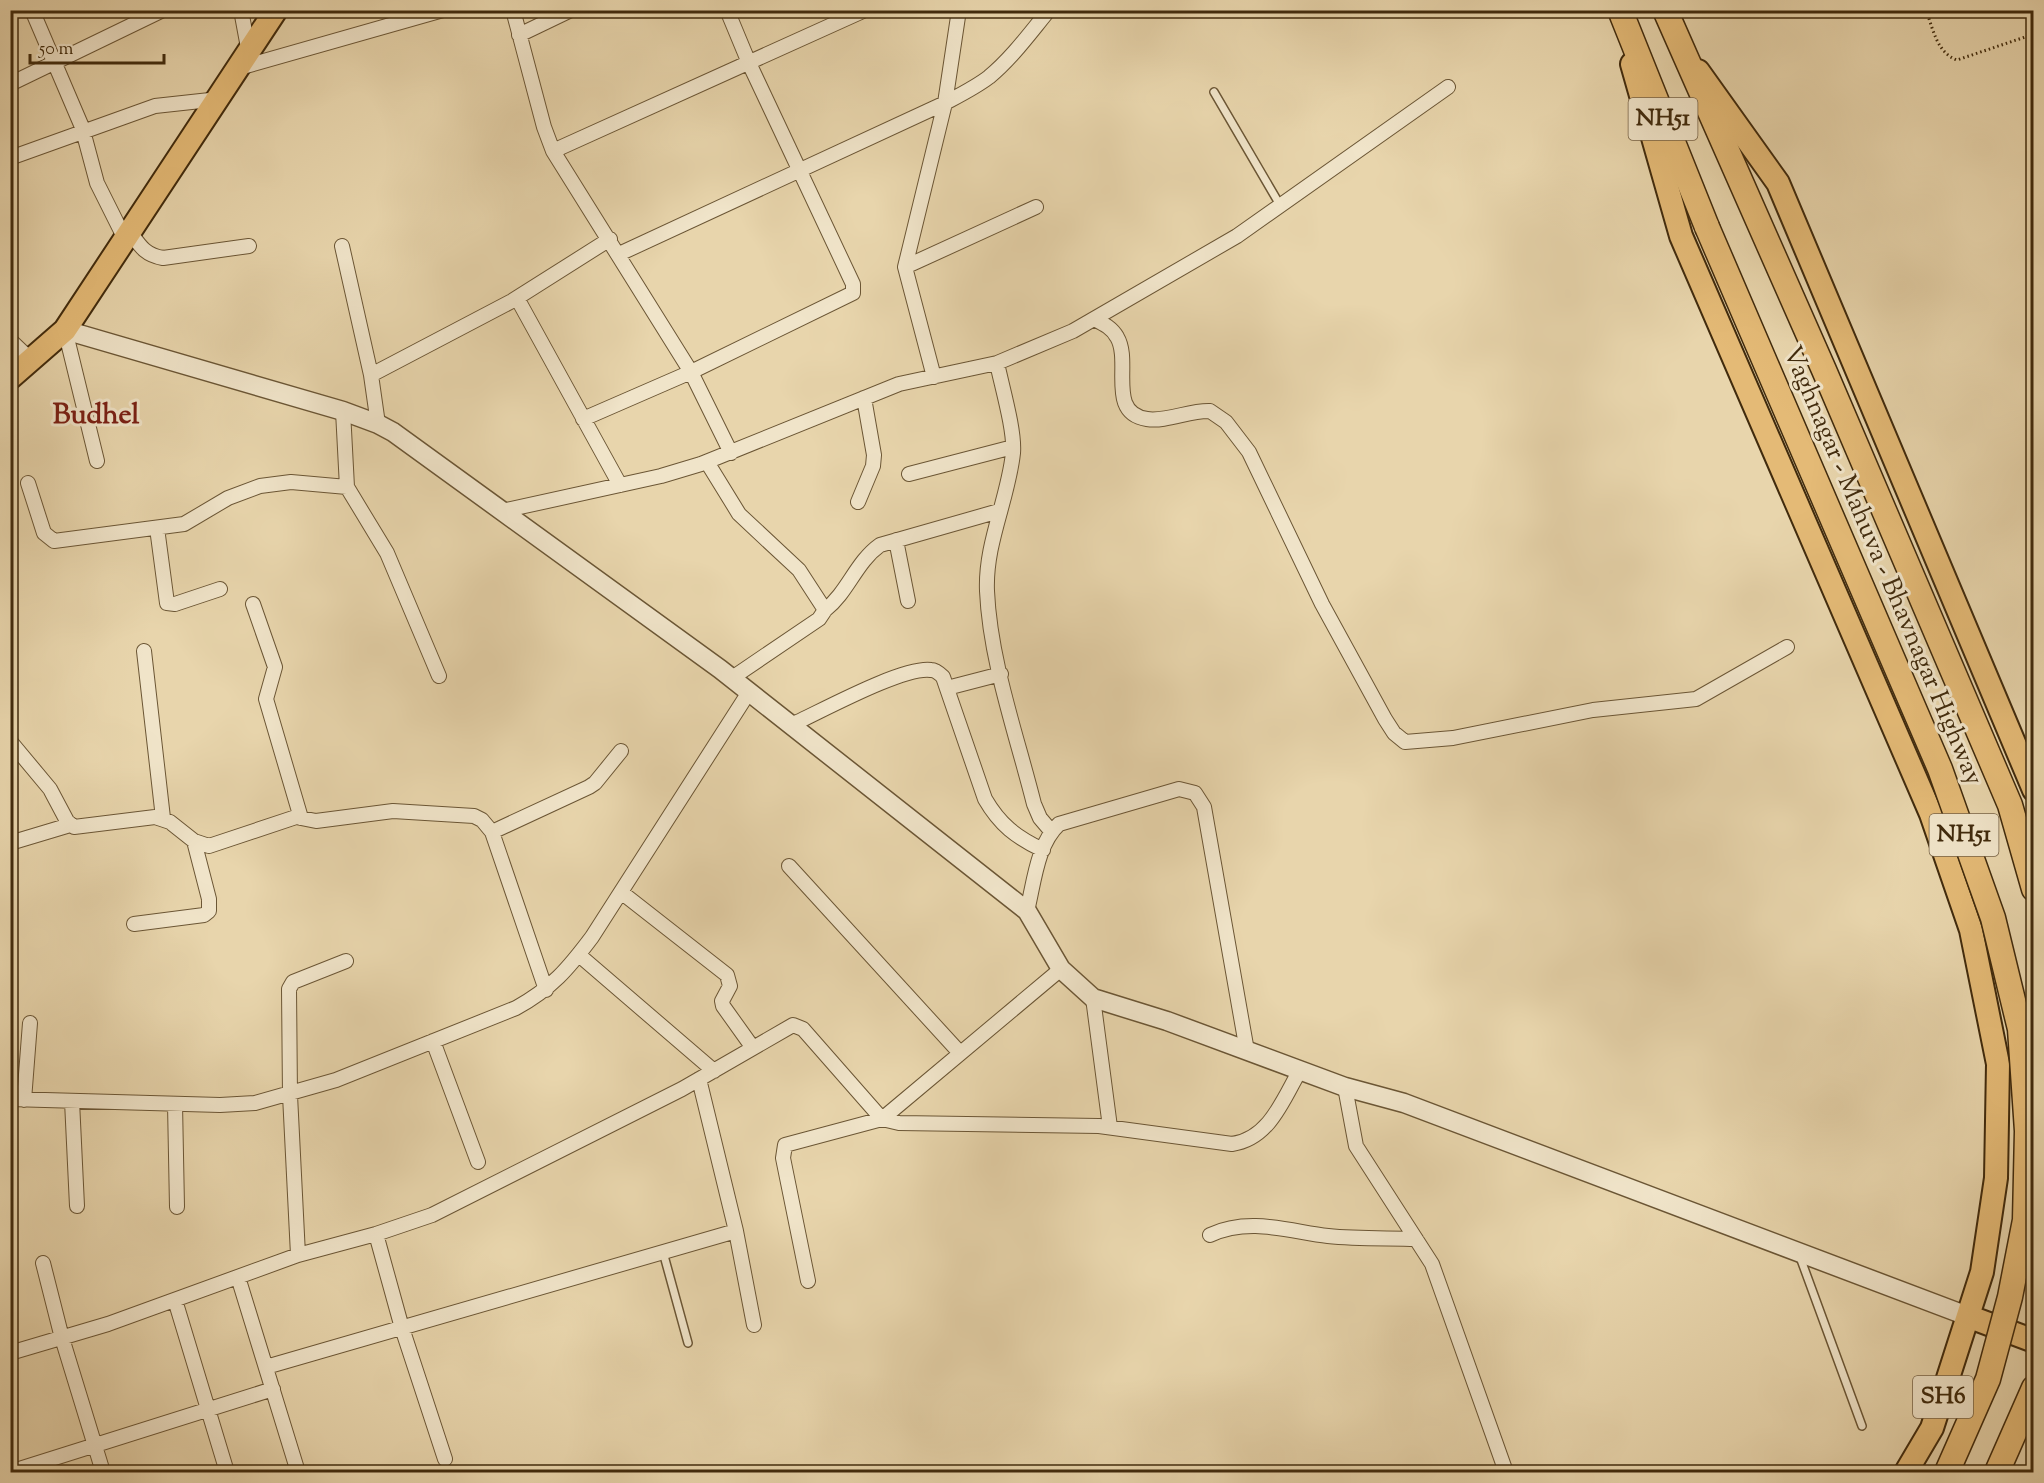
<svg xmlns="http://www.w3.org/2000/svg" width="2044" height="1483" viewBox="0 0 2044 1483" font-family="'Sorts Mill Goudy',serif">
<style>
.lines{fill:none;stroke-linecap:round;stroke-linejoin:round}
.service-casing{stroke:#6b5635;stroke-width:10}
.minor-casing{stroke:#6b5635;stroke-width:16}
.tertiary-casing{stroke:#6b5635;stroke-width:21}
.primary-casing{stroke:#412b0d;stroke-width:26}
.trunk-casing{stroke:#412b0d;stroke-width:27}
.path{stroke:#412b0d;stroke-width:3;stroke-dasharray:1.5 3;stroke-linecap:butt}
.service{stroke:#f0e4c9;stroke-width:7}
.minor{stroke:#f0e4c9;stroke-width:14}
.tertiary{stroke:#f0e4c9;stroke-width:18}
.primary{stroke:#e4ba76;stroke-width:22}
.trunk{stroke:#e4ba76;stroke-width:24}
.trunk-bridge-casing{stroke:#412b0d;stroke-width:27;stroke-linecap:butt}
.trunk-bridge{stroke:#e4ba76;stroke-width:24}
.labels{text-anchor:middle;dominant-baseline:central;stroke-width:6;stroke-linejoin:round;paint-order:stroke}
.shield{fill:#f0e4c9;stroke:#766245;stroke-width:1.5}
.shield-label{font-size:24px;font-weight:bold;fill:#412b0d}
.street-label{font-size:26px;fill:#412b0d;stroke:#f0e4c9}
.quarter-label{font-size:28px;font-weight:bold;fill:#7a1f14;stroke:#f0e4c9}
</style>
<rect width="100%" height="100%" fill="#e8d5ac"/>
<filter id="stains"><feTurbulence type="fractalNoise" baseFrequency=".00333" numOctaves="4"/><feColorMatrix values="0 0 0 0 .2 0 0 0 0 .09 0 0 0 0 .02 0 0 0 .5 -.17"/></filter>
<radialGradient id="worn" r=".72"><stop offset=".6" stop-color="#630" stop-opacity="0"/><stop offset="1" stop-color="#630" stop-opacity=".3"/></radialGradient>
<g class="lines">
<g class="service-casing">
<path id="service" d="M1214,92L1280,205
M663,1252L688,1343
M1800,1257L1862,1426"/>
</g>
<g class="minor-casing">
<path id="minor" d="M32,10L82,127L97,183L125,239
M241,10L249,53
M513,10L544,127L553,151L691,372L731,453
M519,35L571,10
M239,68L443,10
M10,84L163,10
M553,151L865,10
M10,158L155,106L219,99
M130,232C140,246 145,255 163,258L249,246
M342,246L371,375L378,424
M619,254L945,103C960,95 976,87 989,77C1012,58 1030,33 1049,10
M905,267L1036,207
M517,298L620,485
M1096,320C1104,324 1112,328 1117,337C1132,362 1106,413 1147,419C1167,422 1190,410 1210,411L1226,422L1249,452L1322,604L1385,719L1394,733L1405,742L1453,738L1593,710L1696,699L1787,647
M65,330L97,461
M10,340L31,360
M997,363C1002,387 1015,431 1013,453C1008,500 985,543 987,591C990,661 1017,736 1034,804L1040,818L1051,831
M371,375L512,301L610,239
M934,377L905,267L945,103L959,10
M343,411L347,487L387,553L439,676
M583,419L691,372L853,293V284L749,63L727,10
M707,462L739,514L799,570L825,610L819,619L732,678
M909,474L1013,447
M28,483L44,533L54,541L184,524L228,498L260,486L291,482L347,487
M858,502L873,466L874,455L864,398
M502,511L661,476L701,464L899,384L997,363L1073,331L1237,236L1448,87
M157,528L167,603L175,604L220,589
M896,540L908,601
M253,604L275,667L266,699L301,818
M825,610C848,592 856,562 880,545L999,511
M144,651L163,818
M947,688L1001,674
M791,725C820,712 903,666 931,670C936,670 940,674 943,677L985,799C1000,825 1016,837 1043,850
M10,741L50,789L67,821L74,827L155,817L170,822L194,841L209,846L296,817L316,821L393,811L474,816L482,820L492,832L546,990
M492,832L589,787L595,783L621,751
M10,843L70,825
M789,866L960,1053
M621,892L727,975L730,986L722,1001L723,1006L753,1048
M1027,911C1034,883 1037,844 1059,824L1179,789L1195,793L1204,807L1247,1051
M134,924L204,915L209,911V899L194,841
M579,955L714,1071
M1093,998L1110,1127
M433,1041L478,1162
M699,1079L736,1231L754,1325
M1345,1087L1356,1146L1432,1264L1506,1472
M10,1099L220,1105L255,1103L336,1080L516,1008C552,988 568,969 592,937L749,692
M24,1100L30,1023
M72,1101L77,1206
M175,1104L177,1207
M376,1234L402,1328L445,1459
M1210,1235C1249,1217 1288,1231 1328,1236C1357,1239 1387,1238 1416,1239
M298,1255L290,1095L289,989L293,982L346,961
M43,1263L62,1338L103,1472
M238,1277L298,1472
M808,1281L783,1158L785,1145L882,1119L1061,969
M175,1300L227,1472
M10,1353L108,1324L298,1255L376,1234L432,1215L682,1089L793,1025L803,1029L882,1119L899,1123L1099,1126L1232,1144C1269,1139 1283,1100 1300,1070
M266,1367L736,1231
M10,1472L273,1389"/>
</g>
<g class="tertiary-casing">
<path id="tertiary" d="M65,330L343,411L378,424L393,432L720,669L1027,911L1061,969L1093,998L1167,1021L1345,1087L1404,1103L1970,1317"/>
</g>
<g class="primary-casing">
<path id="primary" d="M1632,64L1681,236L1931,814L1971,930L1998,1064L1996,1178L1982,1272L1932,1428L1906,1472
M1698,71L1778,183L2034,790
M10,378L65,330L276,10
M1970,1317L2034,1341"/>
</g>
<g class="trunk-casing">
<path id="trunk" d="M1620,10L1707,227
M1665,10L1824,370L2010,805L2034,889
M1997,1472L2034,1388"/>
</g>
<path class="path" d="M1926,10C1933,29 1937,53 1957,60L2034,34"/>
<use href="#service" class="service"/>
<use href="#minor" class="minor"/>
<use href="#tertiary" class="tertiary"/>
<use href="#primary" class="primary"/>
<use href="#trunk" class="trunk"/>
<g class="trunk-bridge-casing">
<path id="trunk-bridge" d="M1707,227L1940,769L1993,918L2020,1029L2027,1131L2025,1220L2010,1297L1988,1379L1947,1472"/>
</g>
<use href="#trunk-bridge" class="trunk-bridge"/>
</g>
<g class="labels">
<g class="shield">
<rect x="1628.5" y="98" width="69" height="42" rx="4.5"/>
<rect x="1929.5" y="814" width="69" height="42" rx="4.5"/>
<rect x="1913" y="1376" width="60" height="42" rx="4.5"/>
</g>
<g class="shield-label">
<text x="1663" y="119">NH51</text>
<text x="1964" y="835">NH51</text>
<text x="1943" y="1397">SH6</text>
</g>
<g class="street-label">
<text transform="translate(1882 566) rotate(67)">Vaghnagar - Mahuva - Bhavnagar Highway</text>
</g>
<g class="quarter-label">
<text x="96" y="416">Budhel</text>
</g>
</g>
<rect width="2044" height="1483" fill="none" stroke="#e8d5ac" stroke-width="36"/>
<rect x="12" y="12" width="2020" height="1459" fill="none" stroke="#412b0d" stroke-width="3"/>
<rect x="18" y="18" width="2008" height="1447" fill="none" stroke="#412b0d" stroke-width="1.5"/>
<path d="M30 54v9h134v-9" fill="none" stroke="#412b0d" stroke-width="3"/>
<text x="39" y="54" font-size="18" fill="#412b0d" stroke="#f0e4c9" stroke-width="4.5" paint-order="stroke">50 m</text>
<rect width="100%" height="100%" filter="url(#stains)"/>
<rect width="100%" height="100%" fill="url(#worn)"/>
</svg>
